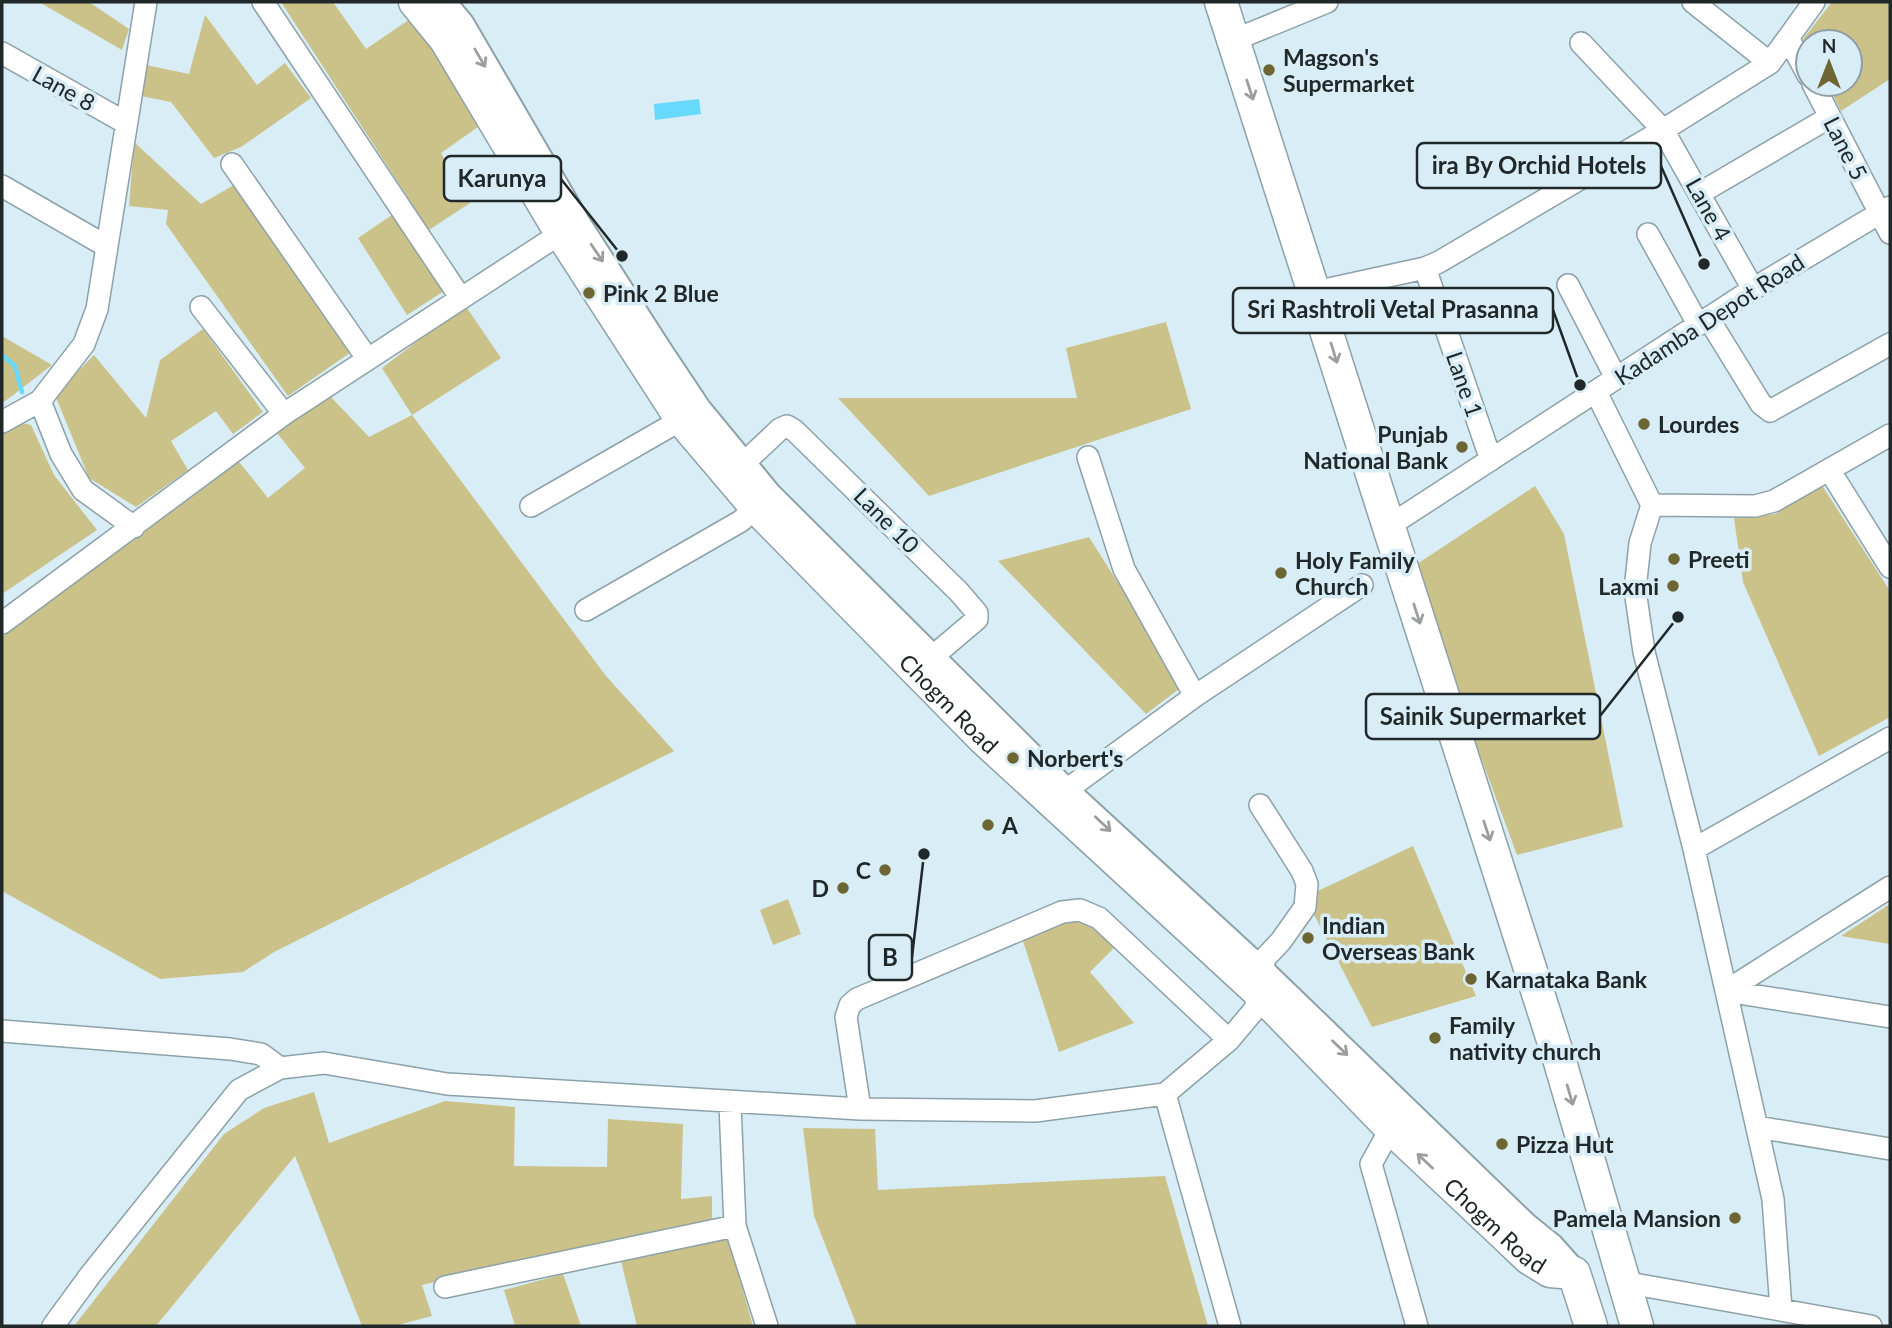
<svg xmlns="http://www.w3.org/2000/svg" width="1892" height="1328" viewBox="0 0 1892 1328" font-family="Lato,sans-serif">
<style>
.green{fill:#cbc289}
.water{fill:#67d9fc}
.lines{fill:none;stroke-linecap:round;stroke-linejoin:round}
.stream{stroke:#67d9fc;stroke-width:4.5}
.minor-casing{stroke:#8ca1a8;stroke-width:24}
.major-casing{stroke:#8ca1a8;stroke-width:30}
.highway-casing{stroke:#8ca1a8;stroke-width:35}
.minor{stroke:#fff;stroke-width:21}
.major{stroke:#fff;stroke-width:26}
.highway{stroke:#fff;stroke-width:32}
.oneway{stroke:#9b9e9f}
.poi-dot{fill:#6d6532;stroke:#d8edf5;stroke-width:2.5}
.labels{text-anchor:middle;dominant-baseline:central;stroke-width:7;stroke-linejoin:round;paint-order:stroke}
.poi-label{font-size:23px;font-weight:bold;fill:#20282a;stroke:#d8edf5;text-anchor:start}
.street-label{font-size:23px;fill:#20282a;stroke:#d8edf5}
.leader{fill:none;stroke:#20282a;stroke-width:2.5}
.callout-dot{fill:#20282a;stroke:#d8edf5;stroke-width:2.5}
.callout{fill:#d8edf5;stroke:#20282a;stroke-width:2.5}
.callout-label{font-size:24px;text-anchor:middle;font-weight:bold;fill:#20282a}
</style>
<rect width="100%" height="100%" fill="#d8edf5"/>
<path class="green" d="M39,2H89L129,29L122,50Z
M281,2H333L366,49L413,17L478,127L441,153L470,203L429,230Z
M1832,2H1890V79L1841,111L1827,84H1850V42H1808V48L1803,39Z
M205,15L257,85L285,63L311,98L241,147L214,158L171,102L141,96L146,65L189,74Z
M134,142L201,204L234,185L351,352L288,396L166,224L168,210L129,206Z
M392,215L444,291L407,315L358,238Z
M465,305L501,358L412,415L606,676L674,751L274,952L243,972L160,979L2,891V637L239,462L268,498L305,468L277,433L329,395L369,437L412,415L382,368Z
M1166,322L1191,409L929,496L838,398H1077L1066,348Z
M203,329L263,412L233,434L216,411L171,441L188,470L136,507L89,478L55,395L94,355L146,418L160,360Z
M2,336L52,365L4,402L2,400Z
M22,423L31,425L54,475L97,530L2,594V432Z
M1821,484L1890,591V717L1819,756L1743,582L1734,518L1776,514Z
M1535,486L1564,534L1623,827L1517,855L1411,568Z
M1089,537L1183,686L1146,714L998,561Z
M1413,846L1476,996L1372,1027L1305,897Z
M788,899L801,934L773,945L760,910Z
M1890,904V944L1841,936Z
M1071,921L1094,926L1114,948L1090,972L1134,1023L1059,1052L1022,938Z
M314,1092L329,1143L445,1101L515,1107L514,1166L607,1167L608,1119L683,1124L681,1199L712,1196V1220L422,1285L432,1316L394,1326H362L295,1156L156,1326H74L224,1134L264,1108Z
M803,1128L875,1129L878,1190L1165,1176L1208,1326H857L814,1216Z
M728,1238L753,1326H637L621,1261Z
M563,1274L581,1326H515L504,1290Z"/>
<path class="water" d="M699,99L701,114L655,120L654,104Z"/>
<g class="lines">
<path class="stream" d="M2,355L15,366L22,392"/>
<g class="minor-casing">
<path id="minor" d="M263,2L460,297
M1693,2L1770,63
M1788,38L1808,75
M1234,40L1327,2
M1581,43L1663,130L1753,289
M2,53L126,123
M1813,84L1890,233
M232,164L367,358
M2,186L106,246
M1700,193L1830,117
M1648,234L1698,324
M1425,268L1491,460
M1568,285L1616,378
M1315,292L1425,268L1439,262L1663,130L1770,63L1814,2
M201,307L284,414
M1708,318L1761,404L1770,411L1890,344
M1596,392L1652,505L1640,543L1635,590L1644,652L1694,849L1773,1199L1781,1309
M40,401L61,454L83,490L134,527
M2,422L40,401L84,344L97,309L146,2
M1088,457L1124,569L1195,696
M743,464L780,429L787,426L795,431L959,592L977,613V619L931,658
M1830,471L1890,567
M1652,505L1755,506L1774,501L1890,435
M531,506L693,413
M1389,526L1753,289L1890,207
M586,610L741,521L764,499
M2,623L284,414L572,226
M1065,791L1195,696L1362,585
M1694,849L1890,738
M1726,991L1890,887
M1726,991L1890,1017
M2,1031L230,1049L261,1054L280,1068
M1165,1094L1230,1326
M730,1104L735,1226L767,1326
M860,1109L846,1017L850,1005L857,999L1062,912L1080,910L1099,918L1229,1040
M1396,1119L1371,1164L1417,1326
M1757,1127L1890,1149
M1623,1282L1871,1326
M445,1287L735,1226
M53,1326L91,1274L239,1090L280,1068L324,1063L447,1084L860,1109L1035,1111L1165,1094L1229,1040L1255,1009L1265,958L1281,941L1305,907L1307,884L1302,871L1260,805"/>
</g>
<g class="major-casing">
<path id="major" d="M442,2L461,25L577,224L658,350L698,410L768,495L1065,791L1264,974L1526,1227L1551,1247L1574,1273"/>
</g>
<g class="highway-casing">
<g id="highway">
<path id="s1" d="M415,2L446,40L561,233L682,420L756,507L983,738L1259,992L1390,1127L1506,1236L1529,1258L1550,1271L1574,1273L1591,1326"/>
<path d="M1221,2L1560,1062L1637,1326"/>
</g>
</g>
<use href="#minor" class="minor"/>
<use href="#major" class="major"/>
<use href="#highway" class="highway"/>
</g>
<defs><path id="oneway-shaft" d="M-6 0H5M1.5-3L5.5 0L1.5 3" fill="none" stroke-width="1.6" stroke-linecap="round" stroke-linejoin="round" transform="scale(1.75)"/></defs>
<g class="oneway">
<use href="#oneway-shaft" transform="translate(480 58) rotate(60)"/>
<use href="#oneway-shaft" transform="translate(1250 90) rotate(72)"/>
<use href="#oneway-shaft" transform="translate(597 253) rotate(56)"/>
<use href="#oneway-shaft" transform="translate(1334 353) rotate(73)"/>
<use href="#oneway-shaft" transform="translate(1417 614) rotate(72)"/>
<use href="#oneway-shaft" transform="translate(1103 824) rotate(43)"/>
<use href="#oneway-shaft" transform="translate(1487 831) rotate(72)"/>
<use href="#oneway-shaft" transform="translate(1340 1048) rotate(44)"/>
<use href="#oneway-shaft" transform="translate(1570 1095) rotate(74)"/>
<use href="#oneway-shaft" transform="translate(1425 1161) rotate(-137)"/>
</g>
<g class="poi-dot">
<circle cx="1269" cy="70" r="7"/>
<circle cx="589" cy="293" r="7"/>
<circle cx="1644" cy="424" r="7"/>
<circle cx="1462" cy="447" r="7"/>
<circle cx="1674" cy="559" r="7"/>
<circle cx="1281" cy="573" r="7"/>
<circle cx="1673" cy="586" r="7"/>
<circle cx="1013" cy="758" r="7"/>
<circle cx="988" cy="825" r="7"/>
<circle cx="885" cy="870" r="7"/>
<circle cx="843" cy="888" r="7"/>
<circle cx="1308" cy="938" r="7"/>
<circle cx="1471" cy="979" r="7"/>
<circle cx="1435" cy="1038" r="7"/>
<circle cx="1502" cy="1144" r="7"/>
<circle cx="1735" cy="1218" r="7"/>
</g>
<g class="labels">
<g class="poi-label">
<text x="1283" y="57">Magson's<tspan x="1283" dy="26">Supermarket</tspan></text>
<text x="603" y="293">Pink 2 Blue</text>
<text x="1658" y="424">Lourdes</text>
<text x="1448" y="434" text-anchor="end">Punjab<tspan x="1448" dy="26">National Bank</tspan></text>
<text x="1688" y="559">Preeti</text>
<text x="1295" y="560">Holy Family<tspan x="1295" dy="26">Church</tspan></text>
<text x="1659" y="586" text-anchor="end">Laxmi</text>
<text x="1027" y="758">Norbert's</text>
<text x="1002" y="825">A</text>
<text x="871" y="870" text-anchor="end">C</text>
<text x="829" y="888" text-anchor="end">D</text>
<text x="1322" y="925">Indian<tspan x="1322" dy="26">Overseas Bank</tspan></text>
<text x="1485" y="979">Karnataka Bank</text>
<text x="1449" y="1025">Family<tspan x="1449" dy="26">nativity church</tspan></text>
<text x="1516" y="1144">Pizza Hut</text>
<text x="1721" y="1218" text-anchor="end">Pamela Mansion</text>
</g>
<g class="street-label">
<text transform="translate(64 88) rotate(29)">Lane 8</text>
<text transform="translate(1846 148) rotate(63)">Lane 5</text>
<text transform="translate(1709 209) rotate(61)">Lane 4</text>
<text transform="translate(1709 319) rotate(-33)">Kadamba Depot Road</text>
<text transform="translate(1465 384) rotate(71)">Lane 1</text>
<text transform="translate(887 520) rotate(45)">Lane 10</text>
<text stroke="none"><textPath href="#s1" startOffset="886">Chogm Road</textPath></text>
<text stroke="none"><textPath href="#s1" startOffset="1642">Chogm Road</textPath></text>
</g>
</g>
<path class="leader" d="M1704 264L1661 166M622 256L561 179M1580 385L1553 310M1678 617L1600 716M924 854L912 957"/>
<g class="callout-dot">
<circle cx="1704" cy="264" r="7"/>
<circle cx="622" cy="256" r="7"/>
<circle cx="1580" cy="385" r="7"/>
<circle cx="1678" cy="617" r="7"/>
<circle cx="924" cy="854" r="7"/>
</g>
<g class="callout">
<rect x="1417" y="143" width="244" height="45" rx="7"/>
<rect x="444" y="156" width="117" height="45" rx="7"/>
<rect x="1233" y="288" width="320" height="45" rx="7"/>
<rect x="1366" y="694" width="234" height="45" rx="7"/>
<rect x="869" y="935" width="43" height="45" rx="7"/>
</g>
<g class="callout-label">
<text x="1539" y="174">ira By Orchid Hotels</text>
<text x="502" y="187">Karunya</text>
<text x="1393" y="318">Sri Rashtroli Vetal Prasanna</text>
<text x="1483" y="725">Sainik Supermarket</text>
<text x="890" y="966">B</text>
</g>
<rect width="1892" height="1328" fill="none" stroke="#20282a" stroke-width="7"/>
<g transform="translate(1829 63)"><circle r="33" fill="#d8edf5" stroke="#8e9ea4" stroke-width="2"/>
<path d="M0-5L12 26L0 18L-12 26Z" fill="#6d6532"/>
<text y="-10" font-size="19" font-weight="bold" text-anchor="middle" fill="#20282a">N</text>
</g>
</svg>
